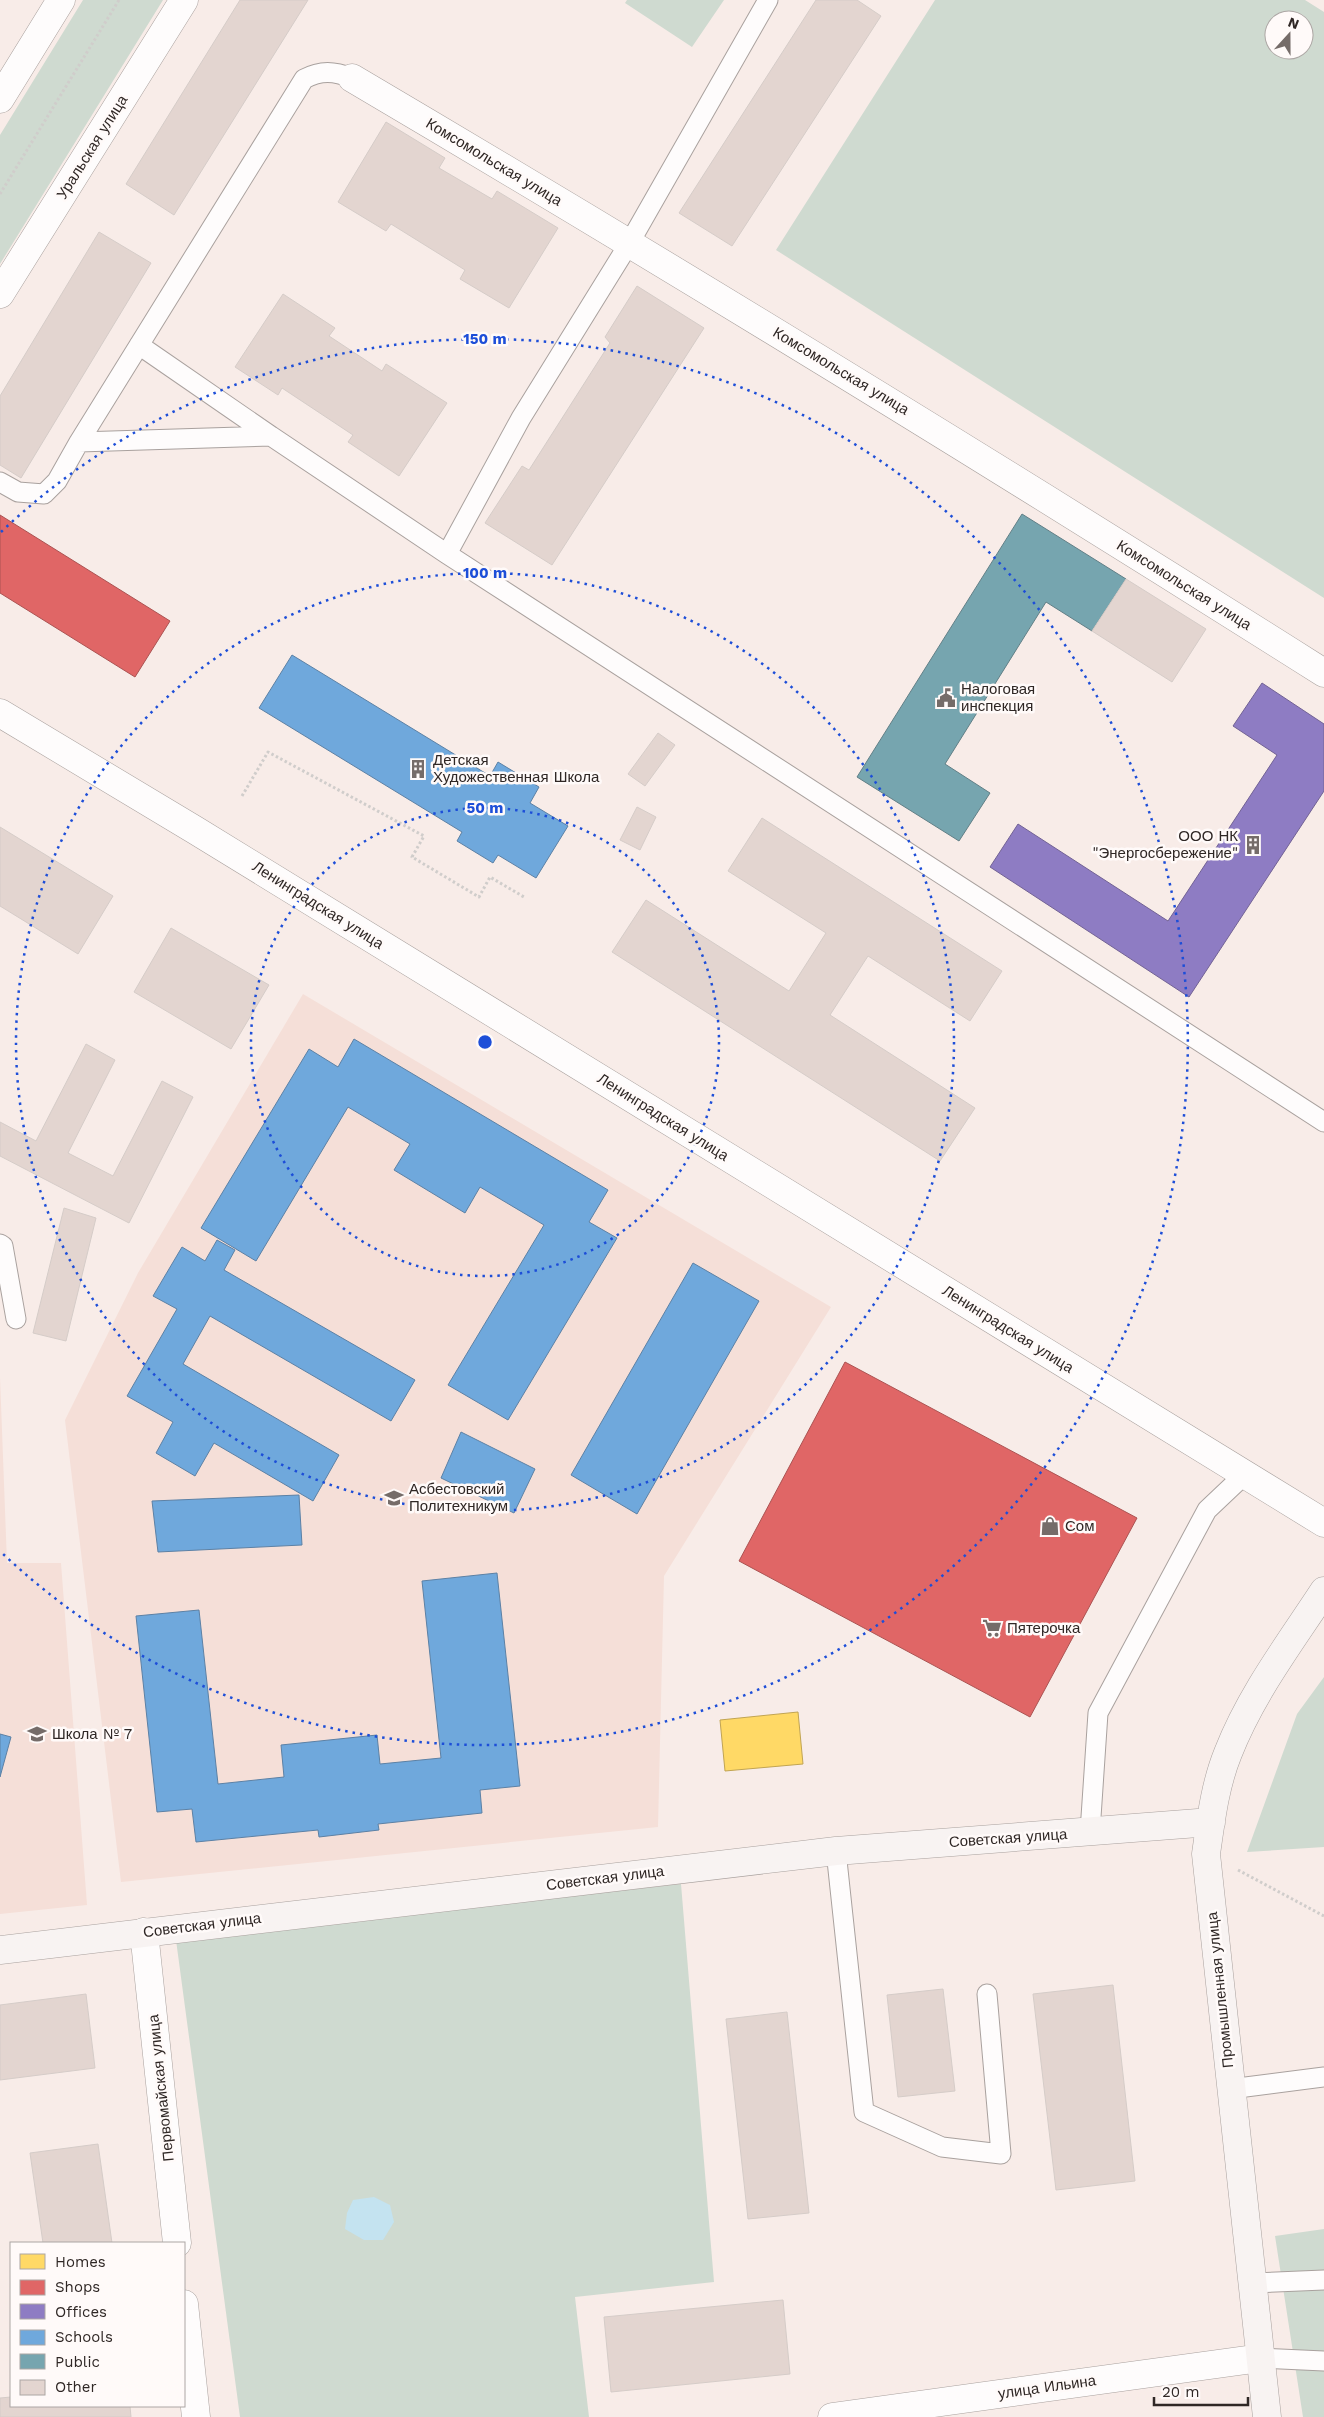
<svg xmlns="http://www.w3.org/2000/svg" width="1324" height="2417" viewBox="0 0 1324 2417" font-family="'Work Sans',sans-serif">
<style>
.built{fill:#f5dfd8}
.green{fill:#cfdad0;fill-rule:evenodd}
.water{fill:#c4e3f0}
.homes{fill:#ffd966;stroke:#c1a452}
.shops{fill:#e06666;stroke:#ab5352}
.offices{fill:#8e7cc3;stroke:#726294}
.schools{fill:#6fa8dc;stroke:#5c81a5}
.public{fill:#76a5af;stroke:#617f86}
.building{fill:#e3d5d0;stroke:#d5ccc8}
.lines{fill:none;stroke-linecap:round;stroke-linejoin:round}
.lane-casing{stroke:#a9a19e;stroke-width:21}
.street-casing{stroke:#a9a19e;stroke-width:29}
.secondary-casing{stroke:#a9a19e;stroke-width:29}
.path{stroke:#d0cdcb;stroke-width:3;stroke-dasharray:2.5 2.5;stroke-linecap:butt}
.lane{stroke:#fefcfc;stroke-width:19}
.street{stroke:#fefcfc;stroke-width:28}
.secondary{stroke:#f8f3f2;stroke-width:28}
.ring{fill:none;stroke:#1d4ed8;stroke-width:2.5;stroke-dasharray:2.5 5}
.labels{text-anchor:middle;dominant-baseline:central;stroke-width:5;stroke-linejoin:round;paint-order:stroke}
.street-label{font-size:15px;fill:#2f2725;stroke:#fffaf9}
.poi-label{font-size:15px;fill:#2f2725;stroke:#fffaf9;text-anchor:start}
.centre{fill:#1d4ed8;stroke:#fffaf9;stroke-width:2.5}
.ring-label{font-size:15px;text-anchor:middle;font-weight:bold;fill:#1d4ed8;stroke:#fffaf9;stroke-width:5;stroke-linejoin:round;paint-order:stroke}
</style>
<rect width="100%" height="100%" fill="#f8ece8"/>
<path class="built" d="M303,994L831,1307L664,1576L658,1827L121,1882L65,1420L138,1273Z
M0,1377L7,1563H61L87,1905L0,1914Z"/>
<path class="green" d="M83,0H163L0,264V135Z
M627,0H724L692,47L625,3Z
M935,0H1305L1324,12V598L776,250ZM1274,20H1304V50H1274Z
M1324,1677V1847L1247,1852L1297,1714Z
M681,1884L714,2282L575,2297L589,2417H240L176,1940Z
M1324,2229V2417H1303L1275,2236Z"/>
<path class="water" d="M374,2197L390,2205L394,2222L383,2240H364L345,2229L347,2213L353,2200Z"/>
<path class="homes" d="M798,1712L803,1764L725,1771L720,1720Z"/>
<path class="shops" d="M0,515L170,621L135,677L0,593Z
M845,1362L1137,1518L1030,1717L739,1561Z"/>
<path class="offices" d="M1262,683L1324,724V791L1189,997L990,867L1018,824L1168,921L1277,755L1233,726Z"/>
<path class="schools" d="M292,655L490,776L498,762L539,787L530,803L568,826L536,878L498,855L493,863L457,841L462,832L259,708Z
M354,1039L608,1190L589,1222L617,1238L508,1420L448,1385L544,1225L480,1187L465,1213L394,1170L410,1144L348,1107L256,1261L201,1228L309,1049L338,1067Z
M217,1240L235,1250L224,1270L415,1380L391,1421L210,1316L183,1364L339,1455L313,1501L214,1443L195,1476L156,1453L173,1422L127,1396L177,1309L153,1296L182,1247L205,1261Z
M693,1263L759,1301L637,1514L571,1475Z
M461,1432L535,1469L514,1513L441,1478Z
M299,1495L302,1545L158,1552L152,1501Z
M497,1573L520,1786L480,1790L482,1813L378,1824L379,1830L319,1837L318,1830L196,1842L192,1809L157,1812L136,1616L199,1610L218,1784L284,1777L281,1745L377,1735L380,1764L441,1758L422,1581Z
M0,1734L11,1737L0,1777Z"/>
<path class="public" d="M1022,514L1126,579L1092,631L1046,602L945,764L990,793L959,841L857,777Z"/>
<path class="building" d="M240,0H308L174,215L126,184Z
M816,0H857L881,16L732,246L679,213Z
M386,122L445,158L439,168L492,199L497,191L558,228L509,308L460,279L465,270L391,224L386,231L338,202Z
M99,232L151,263L21,478L0,465V396Z
M637,286L704,328L552,565L485,523L522,466L529,470L610,343L605,337Z
M283,294L335,328L329,336L382,371L386,364L447,403L399,476L348,442L353,435L282,388L278,395L235,367Z
M1126,579L1206,629L1172,682L1092,631Z
M658,733L675,745L645,786L628,774Z
M637,807L656,817L640,850L620,840Z
M762,818L1002,971L970,1021L868,956L830,1015L975,1108L940,1161L612,952L646,900L789,991L826,933L728,871Z
M0,827L113,896L78,954L0,906Z
M171,928L269,985L231,1049L134,992Z
M86,1044L115,1060L68,1153L113,1176L162,1081L193,1097L129,1223L0,1156V1122L36,1141Z
M64,1208L96,1218L66,1341L33,1333Z
M1113,1985L1135,2181L1056,2190L1033,1994Z
M943,1989L955,2091L898,2097L887,1995Z
M86,1994L95,2068L0,2080V2005Z
M787,2012L809,2213L748,2219L726,2019Z
M98,2144L112,2243H43L30,2153Z
M783,2300L790,2374L611,2392L604,2317Z
M11,2397V2406H130L131,2417H0V2398Z"/>
<g class="lines">
<g class="lane-casing">
<path id="lane" d="M139,345L271,436
M79,442L304,79C321,70 334,71 352,78
M0,482L18,492L44,494L57,481L79,442L271,436L447,554L1324,1122
M447,554L521,418L630,242L768,0
M0,1244L3,1246L16,1319
M1090,1832L1098,1713L1207,1510L1244,1475
M836,1851L864,2112L942,2147L1001,2154L987,1994
M1230,2089L1324,2077
M1252,2283L1324,2280
M1261,2358L1324,2361"/>
</g>
<g class="street-casing">
<path id="street" d="M352,78C679,271 1003,470 1324,673
M0,99L61,0
M0,294L184,0
M0,713L195,830L1324,1523
M144,1932L177,2243
M184,2304L196,2417
M832,2417L1261,2358"/>
</g>
<g class="secondary-casing">
<path id="secondary" d="M0,1950L836,1851L1211,1822
M1267,2417L1206,1854C1211,1819 1215,1785 1228,1753C1251,1694 1290,1643 1324,1591"/>
</g>
<path class="path" d="M0,194L119,0
M242,796L268,752L424,836L412,857L479,897L490,877L524,897
M1238,1870L1324,1916"/>
<use href="#lane" class="lane"/>
<use href="#street" class="street"/>
<use href="#secondary" class="secondary"/>
</g>
<g class="ring">
<circle cx="485" cy="1042" r="234"/>
<circle cx="485" cy="1042" r="469"/>
<path d="M1 532A703 703 0 1 1 1 1552"/>
</g>
<defs>
<g id="civic-bare" transform="scale(1.5)"><path d="M-.6-6.5H3V-4.5H.6V-3L4-1V1h2V6H-6V1h2V-1L-.6-3ZM-1.2 2.5V6h2.4V2.5Z" fill="#756c69" stroke="#fffaf9" stroke-width="2.5" paint-order="stroke"/></g>
<g id="building-bare" transform="scale(1.5)"><path d="M-4-6H4V6H1V3H-1V6H-4ZM-2.5-4.3h1.7v1.8h-1.7ZM.8-4.3h1.7v1.8H.8ZM-2.5-1h1.7V.8h-1.7ZM.8-1h1.7V.8H.8Z" fill="#756c69" stroke="#fffaf9" stroke-width="2.5" paint-order="stroke"/></g>
<g id="university-bare" transform="scale(1.5)"><path d="M0-5L7-2L0 1L-7-2ZM-4 1L0 2.5L4 1V4Q0 6-4 4Z" fill="#756c69" stroke="#fffaf9" stroke-width="2.5" paint-order="stroke"/></g>
<g id="shop-bare" transform="scale(1.5)"><path d="M-5-2.5h2.3a2.7 3.5 0 0 1 5.4 0H5L5.5 6h-11ZM-1.5-2.5h3a1.5 2.3 0 0 0-3 0Z" fill="#756c69" stroke="#fffaf9" stroke-width="2.5" paint-order="stroke"/></g>
<g id="supermarket-bare" transform="scale(1.5)"><path d="M-6-5.5h2.5l.6 2H6L4.5 2H-2.5L-4.4-4H-6ZM-1.5 3.2a1.3 1.3 0 1 0 .1 0ZM3 3.2a1.3 1.3 0 1 0 .1 0Z" fill="#756c69" stroke="#fffaf9" stroke-width="2.5" paint-order="stroke"/></g>
<g id="school-bare" transform="scale(1.5)"><path d="M0-5L7-2L0 1L-7-2ZM-4 1L0 2.5L4 1V4Q0 6-4 4Z" fill="#756c69" stroke="#fffaf9" stroke-width="2.5" paint-order="stroke"/></g>
</defs>
<g fill-rule="evenodd">
<use href="#civic-bare" x="946" y="698"/>
<use href="#building-bare" x="418" y="769"/>
<use href="#building-bare" x="1253" y="845"/>
<use href="#university-bare" x="394" y="1498"/>
<use href="#shop-bare" x="1050" y="1526"/>
<use href="#supermarket-bare" x="992" y="1628"/>
<use href="#school-bare" x="37" y="1734"/>
</g>
<g class="labels">
<g class="street-label">
<text transform="translate(92 147) rotate(-58)">Уральская улица</text>
<text transform="translate(494 162) rotate(31)">Комсомольская улица</text>
<text transform="translate(841 371) rotate(31)">Комсомольская улица</text>
<text transform="translate(1184 585) rotate(32)">Комсомольская улица</text>
<text transform="translate(318 905) rotate(32)">Ленинградская улица</text>
<text transform="translate(663 1117) rotate(32)">Ленинградская улица</text>
<text transform="translate(1008 1329) rotate(32)">Ленинградская улица</text>
<text transform="translate(1008 1838) rotate(-4)">Советская улица</text>
<text transform="translate(605 1878) rotate(-7)">Советская улица</text>
<text transform="translate(202 1925) rotate(-7)">Советская улица</text>
<text transform="translate(1220 1990) rotate(-96)">Промышленная улица</text>
<text transform="translate(161 2088) rotate(-96)">Первомайская улица</text>
<text transform="translate(1047 2387) rotate(-8)">улица Ильина</text>
</g>
<g class="poi-label">
<text x="961" y="689">Налоговая<tspan x="961" dy="17">инспекция</tspan></text>
<text x="433" y="760">Детская<tspan x="433" dy="17">Художественная Школа</tspan></text>
<text x="1238" y="836" text-anchor="end">ООО НК<tspan x="1238" dy="17">"Энергосбережение"</tspan></text>
<text x="409" y="1489">Асбестовский<tspan x="409" dy="17">Политехникум</tspan></text>
<text x="1065" y="1526">Сом</text>
<text x="1007" y="1628">Пятерочка</text>
<text x="52" y="1734">Школа № 7</text>
</g>
</g>
<circle cx="485" cy="1042" r="8" class="centre"/>
<g class="ring-label">
<text x="485" y="344">150 m</text>
<text x="485" y="578">100 m</text>
<text x="485" y="813">50 m</text>
</g>
<rect x="10" y="2242" width="175" height="165" fill="#fffaf9" stroke="#aca6a4"/>
<rect x="20" y="2254" width="25" height="15" fill="#ffd966" stroke="#aca6a4"/>
<text x="55" y="2267" font-size="15" fill="#2f2725">Homes</text>
<rect x="20" y="2280" width="25" height="15" fill="#e06666" stroke="#aca6a4"/>
<text x="55" y="2292" font-size="15" fill="#2f2725">Shops</text>
<rect x="20" y="2304" width="25" height="15" fill="#8e7cc3" stroke="#aca6a4"/>
<text x="55" y="2317" font-size="15" fill="#2f2725">Offices</text>
<rect x="20" y="2330" width="25" height="15" fill="#6fa8dc" stroke="#aca6a4"/>
<text x="55" y="2342" font-size="15" fill="#2f2725">Schools</text>
<rect x="20" y="2354" width="25" height="15" fill="#76a5af" stroke="#aca6a4"/>
<text x="55" y="2367" font-size="15" fill="#2f2725">Public</text>
<rect x="20" y="2380" width="25" height="15" fill="#e3d5d0" stroke="#aca6a4"/>
<text x="55" y="2392" font-size="15" fill="#2f2725">Other</text>
<g transform="translate(1289 35) rotate(21)"><circle r="24" fill="#fffaf9" stroke="#aca6a4"/>
<path d="M0-4L9 19L0 12L-9 19Z" fill="#756c69"/>
<text y="-8" font-size="14" font-weight="bold" text-anchor="middle" fill="#2f2725">N</text>
</g>
<path d="M1154 2397v8h94v-8" fill="none" stroke="#2f2725" stroke-width="2.5"/>
<text x="1162" y="2397" font-size="15" fill="#2f2725" stroke="#fffaf9" stroke-width="4" paint-order="stroke">20 m</text>
</svg>
